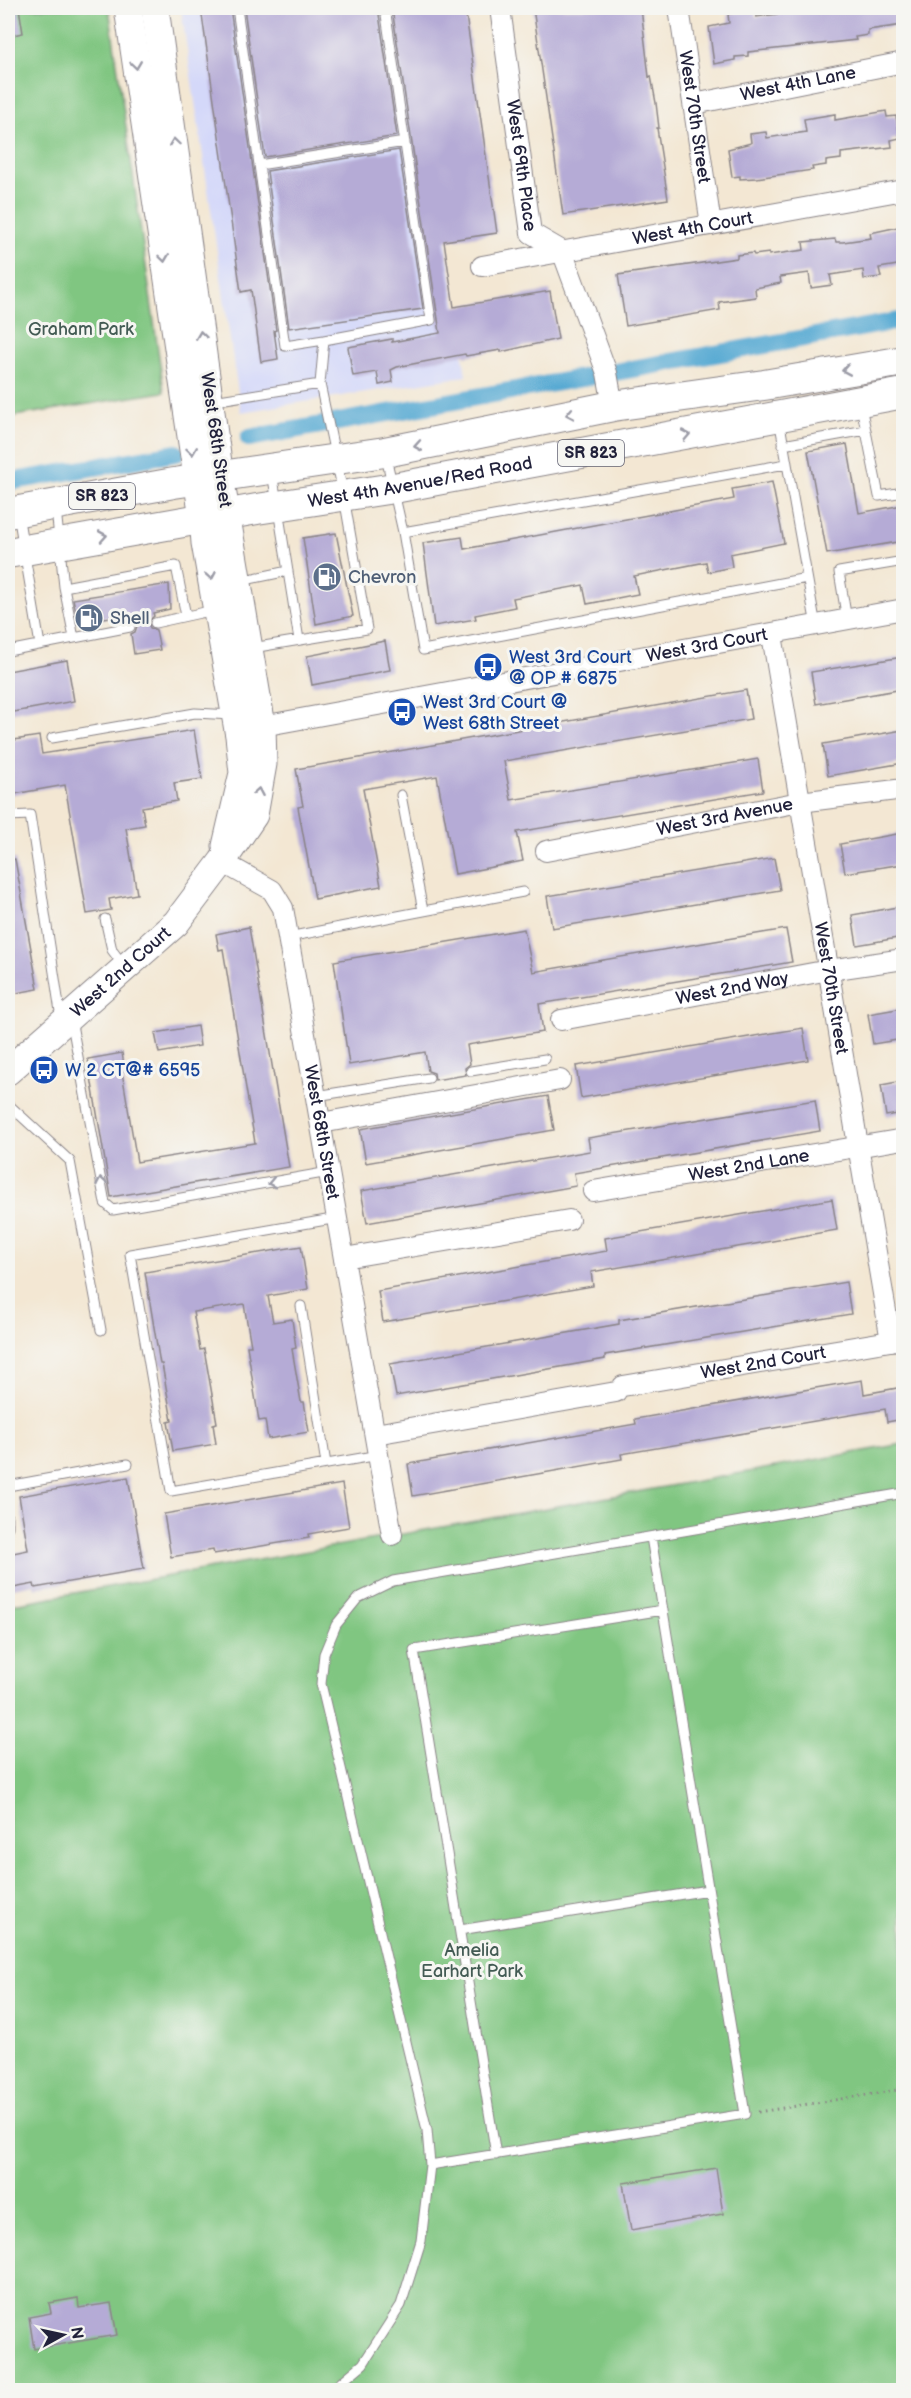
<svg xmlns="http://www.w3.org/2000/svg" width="911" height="2398" viewBox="0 0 911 2398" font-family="'Balsamiq Sans',sans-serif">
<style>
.built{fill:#d4d8f9}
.green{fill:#80c681;stroke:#51745e;stroke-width:1.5}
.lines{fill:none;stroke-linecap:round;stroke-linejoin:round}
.canal{stroke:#58aad3;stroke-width:18}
.building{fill:#b5abd6}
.lane-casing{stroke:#8a8487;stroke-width:11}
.street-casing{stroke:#8a8487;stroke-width:22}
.secondary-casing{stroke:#8a8487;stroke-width:29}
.primary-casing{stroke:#8a8487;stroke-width:32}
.path{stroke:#8a8487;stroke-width:3;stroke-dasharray:1.5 4.5;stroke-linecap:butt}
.lane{stroke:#fff;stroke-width:9}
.street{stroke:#fff;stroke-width:20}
.secondary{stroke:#fff;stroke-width:27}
.primary{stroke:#fff;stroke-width:30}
.oneway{stroke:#9c9ca7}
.labels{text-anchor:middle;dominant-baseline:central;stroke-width:6;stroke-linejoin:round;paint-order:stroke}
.shield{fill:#f6f6f2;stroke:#626272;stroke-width:1.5}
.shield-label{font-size:16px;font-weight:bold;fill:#22223b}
.street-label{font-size:18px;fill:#22223b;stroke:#f6f6f2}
.park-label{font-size:18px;fill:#435b54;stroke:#f6f6f2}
.service-label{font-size:18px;fill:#4e5e75;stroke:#f6f6f2;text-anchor:start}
.transit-label{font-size:18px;fill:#164399;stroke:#f6f6f2;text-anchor:start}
</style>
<rect width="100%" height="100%" fill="#f6f6f2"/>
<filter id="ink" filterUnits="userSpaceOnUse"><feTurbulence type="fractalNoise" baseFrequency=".0167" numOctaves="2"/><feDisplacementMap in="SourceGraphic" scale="12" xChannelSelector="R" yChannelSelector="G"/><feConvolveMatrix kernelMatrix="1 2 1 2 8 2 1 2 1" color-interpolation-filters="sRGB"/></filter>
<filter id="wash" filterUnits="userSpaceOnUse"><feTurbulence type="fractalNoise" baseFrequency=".008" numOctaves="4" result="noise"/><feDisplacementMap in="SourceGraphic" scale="24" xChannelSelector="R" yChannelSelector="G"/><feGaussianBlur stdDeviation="1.35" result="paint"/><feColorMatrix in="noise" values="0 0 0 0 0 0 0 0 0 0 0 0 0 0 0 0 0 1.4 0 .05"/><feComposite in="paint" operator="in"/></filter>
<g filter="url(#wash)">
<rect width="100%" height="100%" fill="#f3e7d3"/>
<path class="built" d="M181,8H411L466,376L241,412Z"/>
<path class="green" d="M8,8H109L164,392L8,417Z
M903,1444V2390H8V1605Z"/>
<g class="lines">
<path class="canal" d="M249,438L904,320
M8,482L176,453"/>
</g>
<g id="blocks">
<path class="building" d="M8,8H19L23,33L8,36Z
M201,8H230L276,330L274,331L278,359L261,362L251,290L241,292Z
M244,8H378L397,136L265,157Z
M392,8H465L497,233L444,241L454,307L550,291L558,339L501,352V350L466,356L465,354L397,367L391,370L393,382L379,385L377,372L353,376L348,347L392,339V342L440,333Z
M533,8H641L649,77L651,76L656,103L659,128H657L668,199L563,215Z
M785,8H903V25L868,30V35L855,37L856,40L748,52V56L735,57V60L714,64L709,27L729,23L728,14L755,10L756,17L785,13Z
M886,111L887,117L896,116L900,138L891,140L892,147L841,153V159L826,161V165L812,167L813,170L756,178L740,179V176L732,177L728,149L751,143L750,134L766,132L767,138L806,132L804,119L835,114V120Z
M399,150L423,309L289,328L267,171Z
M903,226V264L879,268L881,277L864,279L863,270L830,275L832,285L811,288L809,273L780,277L781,283L755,288L756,297L719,302L720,310L626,326L618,275L737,258V255L753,253L754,255L769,253V255L804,250L803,242L835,239L836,242H843L871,238L870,233Z
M847,444L859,513L903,505V541L827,554L808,451Z
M772,482L784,543L730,554L732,567L708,572L706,562L634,576L638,594L587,604L583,585L513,598L515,607L475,615L476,619L434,626L423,543L462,537L464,549L734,499L732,489Z
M336,533L353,616L316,624L303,538Z
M169,584L170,609L153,613L154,616L148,622L150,628L156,630L160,650L134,654L131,634L135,632L137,626L135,622L129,620V615L78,621L73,599Z
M385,641L390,670L312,685L307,656Z
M903,657V689L816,704L811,672Z
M67,660L74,701L8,713V671Z
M746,690L751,719L504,761L511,800L758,759L763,791L517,832L523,861L455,874L437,776L363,789L381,886L315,899L298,807L303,806L296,769Z
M194,730L202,779L174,783L177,801L142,807L145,825L126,828L137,894L109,899L111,910L87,914L65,785L8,795V741L39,736L42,754Z
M903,730V763L828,776L823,744Z
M903,833V864L845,873L840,844Z
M774,858L780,890L552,928L547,896Z
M15,859L38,989L11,994L8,978V860Z
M903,906V937L857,945L852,915Z
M249,927L289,1167L111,1197L88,1059L122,1053L125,1071L122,1072L137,1162L255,1143L223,949L219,950L216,934Z
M524,929L533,972L786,929L792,962L539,1004L543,1032L467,1045L470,1064L465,1068L466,1075L435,1080L434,1073L428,1071L425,1052L349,1065L334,961Z
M903,1008V1039L873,1044L868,1014Z
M197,1026L200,1046L159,1053L155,1033Z
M803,1028L808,1060L581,1098L576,1066Z
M903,1081V1113L886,1116L881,1085Z
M548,1096L554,1130L366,1163L360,1129Z
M815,1100L820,1131L574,1173L576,1186L367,1223L361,1191L590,1151L588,1138Z
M832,1199L837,1230L591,1272L593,1286L383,1322L378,1291L607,1251L605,1238Z
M301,1246L308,1289L268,1296L273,1322L292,1319L296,1348L292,1349L301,1402H304L309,1432L268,1439L265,1420L259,1421L247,1346H251L244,1304L193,1312L200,1350L204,1349L217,1423L213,1424L216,1444L173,1451L168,1422L172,1421L162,1364H160L145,1272Z
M846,1282L851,1314L605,1355V1359L396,1396L390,1364L619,1324V1320Z
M862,1380L864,1394L903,1387V1419L887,1422L885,1409L621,1454L622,1459L413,1496L408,1464L636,1424L635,1419Z
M128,1477L144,1569L35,1588L34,1584L8,1589V1554L28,1550L19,1496Z
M342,1484L349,1527L308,1534L309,1538L214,1554L213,1550L171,1557L164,1514Z
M716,2168L723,2214L631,2230L623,2183Z
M78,2298L79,2308L111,2303L117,2335L34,2349L29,2317L51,2313L49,2303Z"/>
</g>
</g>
<g filter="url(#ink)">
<use href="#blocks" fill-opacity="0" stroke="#8a8487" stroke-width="1.5"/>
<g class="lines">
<g class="lane-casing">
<path id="lane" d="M237,8L259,165L405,142
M259,165L285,346L324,340
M320,384L324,340L431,320L385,8
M213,401L320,384L344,497L367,629L252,648
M861,406L879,496L904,492
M779,419L816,626
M783,445L866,430
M386,457L403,532L423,650L807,578
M272,472L299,640
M18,514L40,645
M403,532L786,464
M240,581L288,571
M64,587L176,566L186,616
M847,620L839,572L904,561
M155,623L214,610
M74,638L130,627
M8,651L74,638L64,587L56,509
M52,738L195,713L232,715
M401,795L423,911
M8,816L30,815L61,1018
M105,919L112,950L124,966
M288,937L523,892
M71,1019L105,1203L113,1210L329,1172
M471,1071L545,1059
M316,1096L429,1078
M8,1104L70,1161L101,1330
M338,1218L130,1254L171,1491L379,1455
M301,1306L326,1464
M8,1486L128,1464
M8,1517V1527
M460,1930L708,1890
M496,2155L414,1650L663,1610
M430,2165L745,2114L651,1537
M332,2390L363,2364L401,2305L421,2241L430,2165L427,2130L321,1684L324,1654L336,1625L358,1598L393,1581L904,1493"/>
</g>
<g class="street-casing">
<g id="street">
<path id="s1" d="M500,8L531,233L562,251L607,373L613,406"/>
<path id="s2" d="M679,8L711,225"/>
<path id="s3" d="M694,104L904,62"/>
<path id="s4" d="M482,266L904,190"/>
<path id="s5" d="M772,635L891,1341"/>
<path id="s6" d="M262,726L904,609"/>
<path id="s7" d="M546,851L800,802L904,789"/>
<path id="s8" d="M222,862L272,890L283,908L392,1535"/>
<path id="s9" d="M561,1020L829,970L904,959"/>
<path d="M321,1123L560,1080"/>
<path id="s10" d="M593,1191L904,1139"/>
<path d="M344,1258L569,1220"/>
<path id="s11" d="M623,1386L902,1339"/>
<path d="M375,1434L616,1392"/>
</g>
</g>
<g class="secondary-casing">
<g id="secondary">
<path d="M128,8L203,518L205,543L239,736L243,773L226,846"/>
<path id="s12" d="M8,1071L176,923L222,862L254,815L263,764L262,726L220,477L155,8"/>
</g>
</g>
<g class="primary-casing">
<g id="primary">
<path d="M8,513L174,483L385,452L613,406L764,385L904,361"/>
<path id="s13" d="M8,553L257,509L394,488L904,393"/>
</g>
</g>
<path class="path" d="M758,2112L904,2089"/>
<use href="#lane" class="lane"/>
<use href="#street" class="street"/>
<use href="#secondary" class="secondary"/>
<use href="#primary" class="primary"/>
</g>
<defs><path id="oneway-chevron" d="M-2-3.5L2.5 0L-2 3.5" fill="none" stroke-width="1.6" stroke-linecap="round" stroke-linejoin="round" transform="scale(1.5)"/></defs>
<g class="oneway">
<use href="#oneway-chevron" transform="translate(136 65) rotate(82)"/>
<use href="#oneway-chevron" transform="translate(174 142) rotate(-98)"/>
<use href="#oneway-chevron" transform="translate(164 258) rotate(82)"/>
<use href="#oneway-chevron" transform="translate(201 335) rotate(-98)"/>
<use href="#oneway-chevron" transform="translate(846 370) rotate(170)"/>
<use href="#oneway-chevron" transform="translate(570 414) rotate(169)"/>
<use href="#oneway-chevron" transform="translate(686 435) rotate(-11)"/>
<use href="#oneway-chevron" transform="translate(418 446) rotate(170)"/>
<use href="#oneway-chevron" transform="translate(192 451) rotate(82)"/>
<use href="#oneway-chevron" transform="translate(103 536) rotate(-10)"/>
<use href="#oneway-chevron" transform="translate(211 576) rotate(80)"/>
<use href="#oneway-chevron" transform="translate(258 792) rotate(-80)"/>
<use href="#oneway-chevron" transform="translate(101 1181) rotate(-100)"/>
<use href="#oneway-chevron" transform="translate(272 1183) rotate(169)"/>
</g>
</g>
<defs>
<g id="fuel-disc" transform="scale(1.5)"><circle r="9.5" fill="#5c6f8a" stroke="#f6f6f2"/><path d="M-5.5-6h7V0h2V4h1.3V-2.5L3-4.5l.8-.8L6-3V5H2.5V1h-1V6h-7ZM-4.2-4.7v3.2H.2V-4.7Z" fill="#fff"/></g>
<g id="bus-disc" transform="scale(1.5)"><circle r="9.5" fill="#1a4fb4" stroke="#f6f6f2"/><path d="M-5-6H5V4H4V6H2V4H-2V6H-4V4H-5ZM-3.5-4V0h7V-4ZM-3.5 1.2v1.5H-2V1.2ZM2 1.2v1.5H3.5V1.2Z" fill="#fff"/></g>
</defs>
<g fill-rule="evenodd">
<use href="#fuel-disc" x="327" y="577"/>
<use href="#fuel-disc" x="89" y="618"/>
<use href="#bus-disc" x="488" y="667"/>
<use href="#bus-disc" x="402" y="712"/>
<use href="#bus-disc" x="44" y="1070"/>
</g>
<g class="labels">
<g class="shield">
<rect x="558" y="440" width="66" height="26" rx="4.5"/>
<rect x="69" y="483" width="66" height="26" rx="4.5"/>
</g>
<g class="shield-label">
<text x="591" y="453">SR 823</text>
<text x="102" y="496">SR 823</text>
</g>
<g class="street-label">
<text stroke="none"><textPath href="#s3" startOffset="106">West 4th Lane</textPath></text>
<text stroke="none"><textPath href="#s2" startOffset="110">West 70th Street</textPath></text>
<text stroke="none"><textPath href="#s1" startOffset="159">West 69th Place</textPath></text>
<text stroke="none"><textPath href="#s4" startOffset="214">West 4th Court</textPath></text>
<text transform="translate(216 440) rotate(82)">West 68th Street</text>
<text stroke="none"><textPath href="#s13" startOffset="418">West 4th Avenue/Red Road</textPath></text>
<text stroke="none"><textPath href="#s6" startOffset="452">West 3rd Court</textPath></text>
<text stroke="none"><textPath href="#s7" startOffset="182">West 3rd Avenue</textPath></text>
<text stroke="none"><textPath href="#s12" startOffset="150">West 2nd Court</textPath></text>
<text stroke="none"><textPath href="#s9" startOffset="174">West 2nd Way</textPath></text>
<text stroke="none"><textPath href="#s5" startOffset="358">West 70th Street</textPath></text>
<text stroke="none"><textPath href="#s8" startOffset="306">West 68th Street</textPath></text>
<text stroke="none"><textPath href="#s10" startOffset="158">West 2nd Lane</textPath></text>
<text stroke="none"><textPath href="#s11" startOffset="142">West 2nd Court</textPath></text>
</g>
<g class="park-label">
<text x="81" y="329">Graham Park</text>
<text x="472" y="1950">Amelia<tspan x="472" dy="21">Earhart Park</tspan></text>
</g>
<g class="service-label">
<text x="348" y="577">Chevron</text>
<text x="110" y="618">Shell</text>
</g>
<g class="transit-label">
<text x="509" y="657">West 3rd Court<tspan x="509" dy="21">@ OP # 6875</tspan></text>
<text x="423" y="702">West 3rd Court @<tspan x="423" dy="21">West 68th Street</tspan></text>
<text x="65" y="1070">W 2 CT@# 6595</text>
</g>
</g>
<rect width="911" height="2398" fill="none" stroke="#f6f6f2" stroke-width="30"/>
<g transform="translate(63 2335) rotate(82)" stroke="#f6f6f2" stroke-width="4.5" paint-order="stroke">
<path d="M0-4.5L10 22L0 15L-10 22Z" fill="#22223b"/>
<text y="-9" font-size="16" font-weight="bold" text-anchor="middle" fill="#22223b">N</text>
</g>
</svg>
